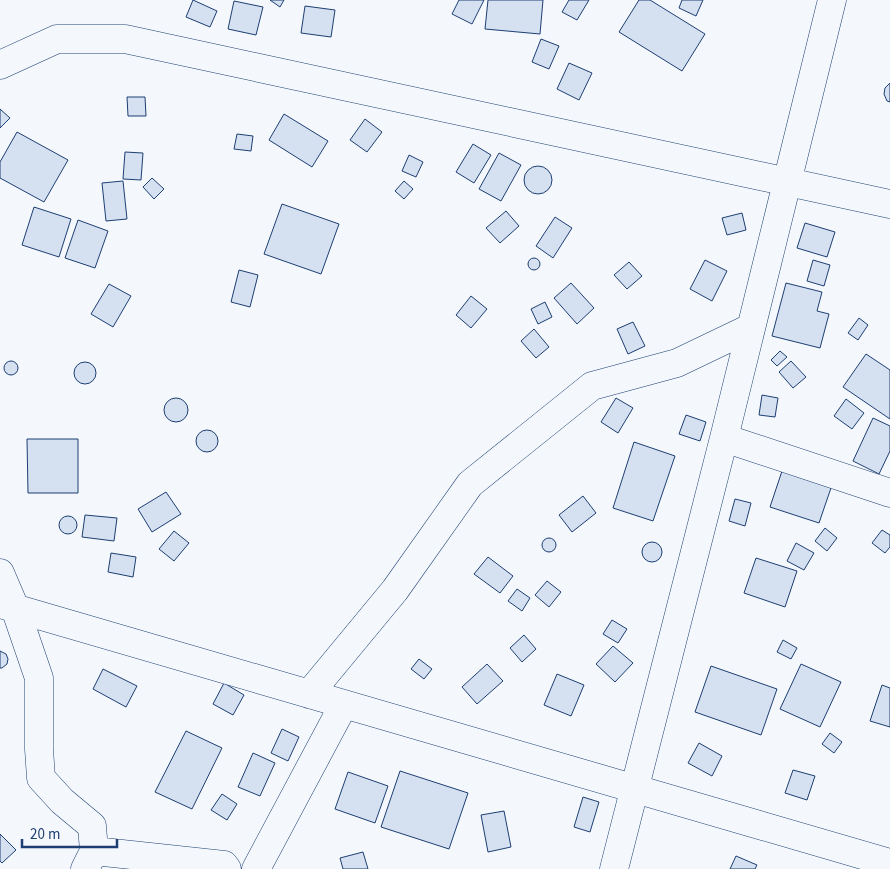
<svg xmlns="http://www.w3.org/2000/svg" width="890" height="869" viewBox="0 0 890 869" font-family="'Source Sans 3',sans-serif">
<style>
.building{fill:#d5e0f0;stroke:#1d3f73}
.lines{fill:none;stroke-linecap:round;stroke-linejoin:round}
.minor-casing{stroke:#1d3f73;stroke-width:29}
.minor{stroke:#f4f7fb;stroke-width:28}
</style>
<rect width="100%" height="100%" fill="#f4f7fb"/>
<path class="building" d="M193,0L217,11L210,27L186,17Z
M270,0H284L280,7Z
M459,0H484L472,24L452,14Z
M488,0H543L540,34L485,29Z
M569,0H589L577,20L562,12Z
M639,0H650L705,34L682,71L619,32Z
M682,0H703L696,16L679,8Z
M234,1L263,7L256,35L228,29Z
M305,6L335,10L331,37L301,33Z
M541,39L559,46L549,69L532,62Z
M569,63L592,73L579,100L557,89Z
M890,83V102L887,101L884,94L885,88Z
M127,97H145L146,116H128Z
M0,109L10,118L0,128Z
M284,114L328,141L312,167L269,140Z
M365,119L382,132L367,152L350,140Z
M17,132L68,160L44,202L0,178V162Z
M237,134L253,136L251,151L234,149Z
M473,144L491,155L474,183L456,172Z
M125,152L143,153L141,180L123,179Z
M499,153L521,165L501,201L479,189Z
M409,155L423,162L416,177L402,171Z
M524 180a14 14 0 1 1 28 0a14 14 0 1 1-28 0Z
M152,178L164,189L154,199L143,187Z
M123,181L127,219L106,221L102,183Z
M404,181L413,189L404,199L395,191Z
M282,204L339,224L321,274L264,254Z
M34,207L71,219L59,257L22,245Z
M506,211L519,226L500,243L486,228Z
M742,213L746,230L727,235L722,218Z
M555,217L572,228L553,258L536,246Z
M78,220L108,231L95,268L65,258Z
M805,223L835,232L827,257L797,248Z
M528 264a6 6 0 1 1 12 0a6 6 0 1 1-12 0Z
M705,260L727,271L712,301L690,289Z
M813,260L830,265L824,286L807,281Z
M629,262L642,276L627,289L614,275Z
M239,270L258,275L250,307L231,302Z
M571,283L594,308L577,324L554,298Z
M786,283L822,292L817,311L829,314L820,348L772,336Z
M109,284L131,296L113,327L91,314Z
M471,296L487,309L471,328L456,315Z
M545,302L552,317L538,324L531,309Z
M859,318L868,325L858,340L848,333Z
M633,322L645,346L628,354L617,329Z
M534,329L549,347L536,358L521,341Z
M780,351L787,357L777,366L771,360Z
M866,354L890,370V419L843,387Z
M4 368a7 7 0 1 1 14 0a7 7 0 1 1-14 0Z
M791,361L806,377L793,388L779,372Z
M74 373a11 11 0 1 1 22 0a11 11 0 1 1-22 0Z
M762,395L778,398L775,417L759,415Z
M616,398L633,408L618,433L601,422Z
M164 410a12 12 0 1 1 24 0a12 12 0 1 1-24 0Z
M846,399L864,413L852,429L834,416Z
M686,415L706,422L700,441L679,434Z
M873,418L890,426V451L879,474L853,461Z
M196 441a11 11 0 1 1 22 0a11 11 0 1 1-22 0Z
M27,439H78V493H28Z
M634,442L675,456L653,521L613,508Z
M783,468L832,485L819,523L770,507Z
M166,492L181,514L152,532L138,509Z
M583,496L596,513L572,532L559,515Z
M735,499L751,503L745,526L729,521Z
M85,515L117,518L114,541L82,537Z
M59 525a9 9 0 1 1 18 0a9 9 0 1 1-18 0Z
M825,528L837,538L827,551L815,541Z
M882,530L890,535V547L885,553L872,543Z
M174,531L189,543L174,561L159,549Z
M542 545a7 7 0 1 1 14 0a7 7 0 1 1-14 0Z
M642 552a10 10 0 1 1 20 0a10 10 0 1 1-20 0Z
M796,543L814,553L804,570L787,561Z
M111,553L136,557L133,577L108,572Z
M488,557L513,576L500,593L474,574Z
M756,558L797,571L785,607L744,593Z
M547,581L561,592L549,607L535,595Z
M517,589L530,598L522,611L508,601Z
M612,620L627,629L618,643L603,634Z
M524,635L536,649L522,662L510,648Z
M783,640L797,648L791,659L777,652Z
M613,646L633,663L615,682L596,664Z
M0,651L6,654L8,659L7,664L2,668H0Z
M419,659L432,669L424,679L411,669Z
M487,664L503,681L477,704L462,687Z
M801,664L841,682L820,727L780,709Z
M711,666L777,689L761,735L695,712Z
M103,669L137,686L126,707L93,689Z
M557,674L584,685L571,716L544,705Z
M224,683L244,695L233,715L213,704Z
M882,685L890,688V727L870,721Z
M282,729L299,737L288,761L271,753Z
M186,731L222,748L192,809L155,792Z
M830,733L842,742L834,753L822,744Z
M699,743L722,756L712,776L688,763Z
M253,753L275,763L260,796L238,787Z
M793,770L815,776L807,800L785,793Z
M400,771L468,793L449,849L381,827Z
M348,772L388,786L375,823L335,809Z
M222,794L237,804L227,820L211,810Z
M583,797L599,802L590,832L574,827Z
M504,811L511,847L488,852L481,815Z
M0,834L16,850L2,863L0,861Z
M363,852L368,869H343L340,858Z
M736,856L757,865L755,869H730Z"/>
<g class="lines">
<g class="minor-casing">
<path id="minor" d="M0,65L57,39H125L890,204
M724,438L890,493
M0,573L15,608L39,678V749L41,778L62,801L92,826L94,851L85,869
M0,604L890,863
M309,694L395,590L470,484L592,386L677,363L750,328
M94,851L224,865L227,869
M256,869L344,704
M614,869L724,438L832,0"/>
</g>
<use href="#minor" class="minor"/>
</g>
<path d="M22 839v8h95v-8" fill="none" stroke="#1d3f73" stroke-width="2.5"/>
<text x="30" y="839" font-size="15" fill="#1d3f73" stroke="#f4f7fb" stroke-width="4" paint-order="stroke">20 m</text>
</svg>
